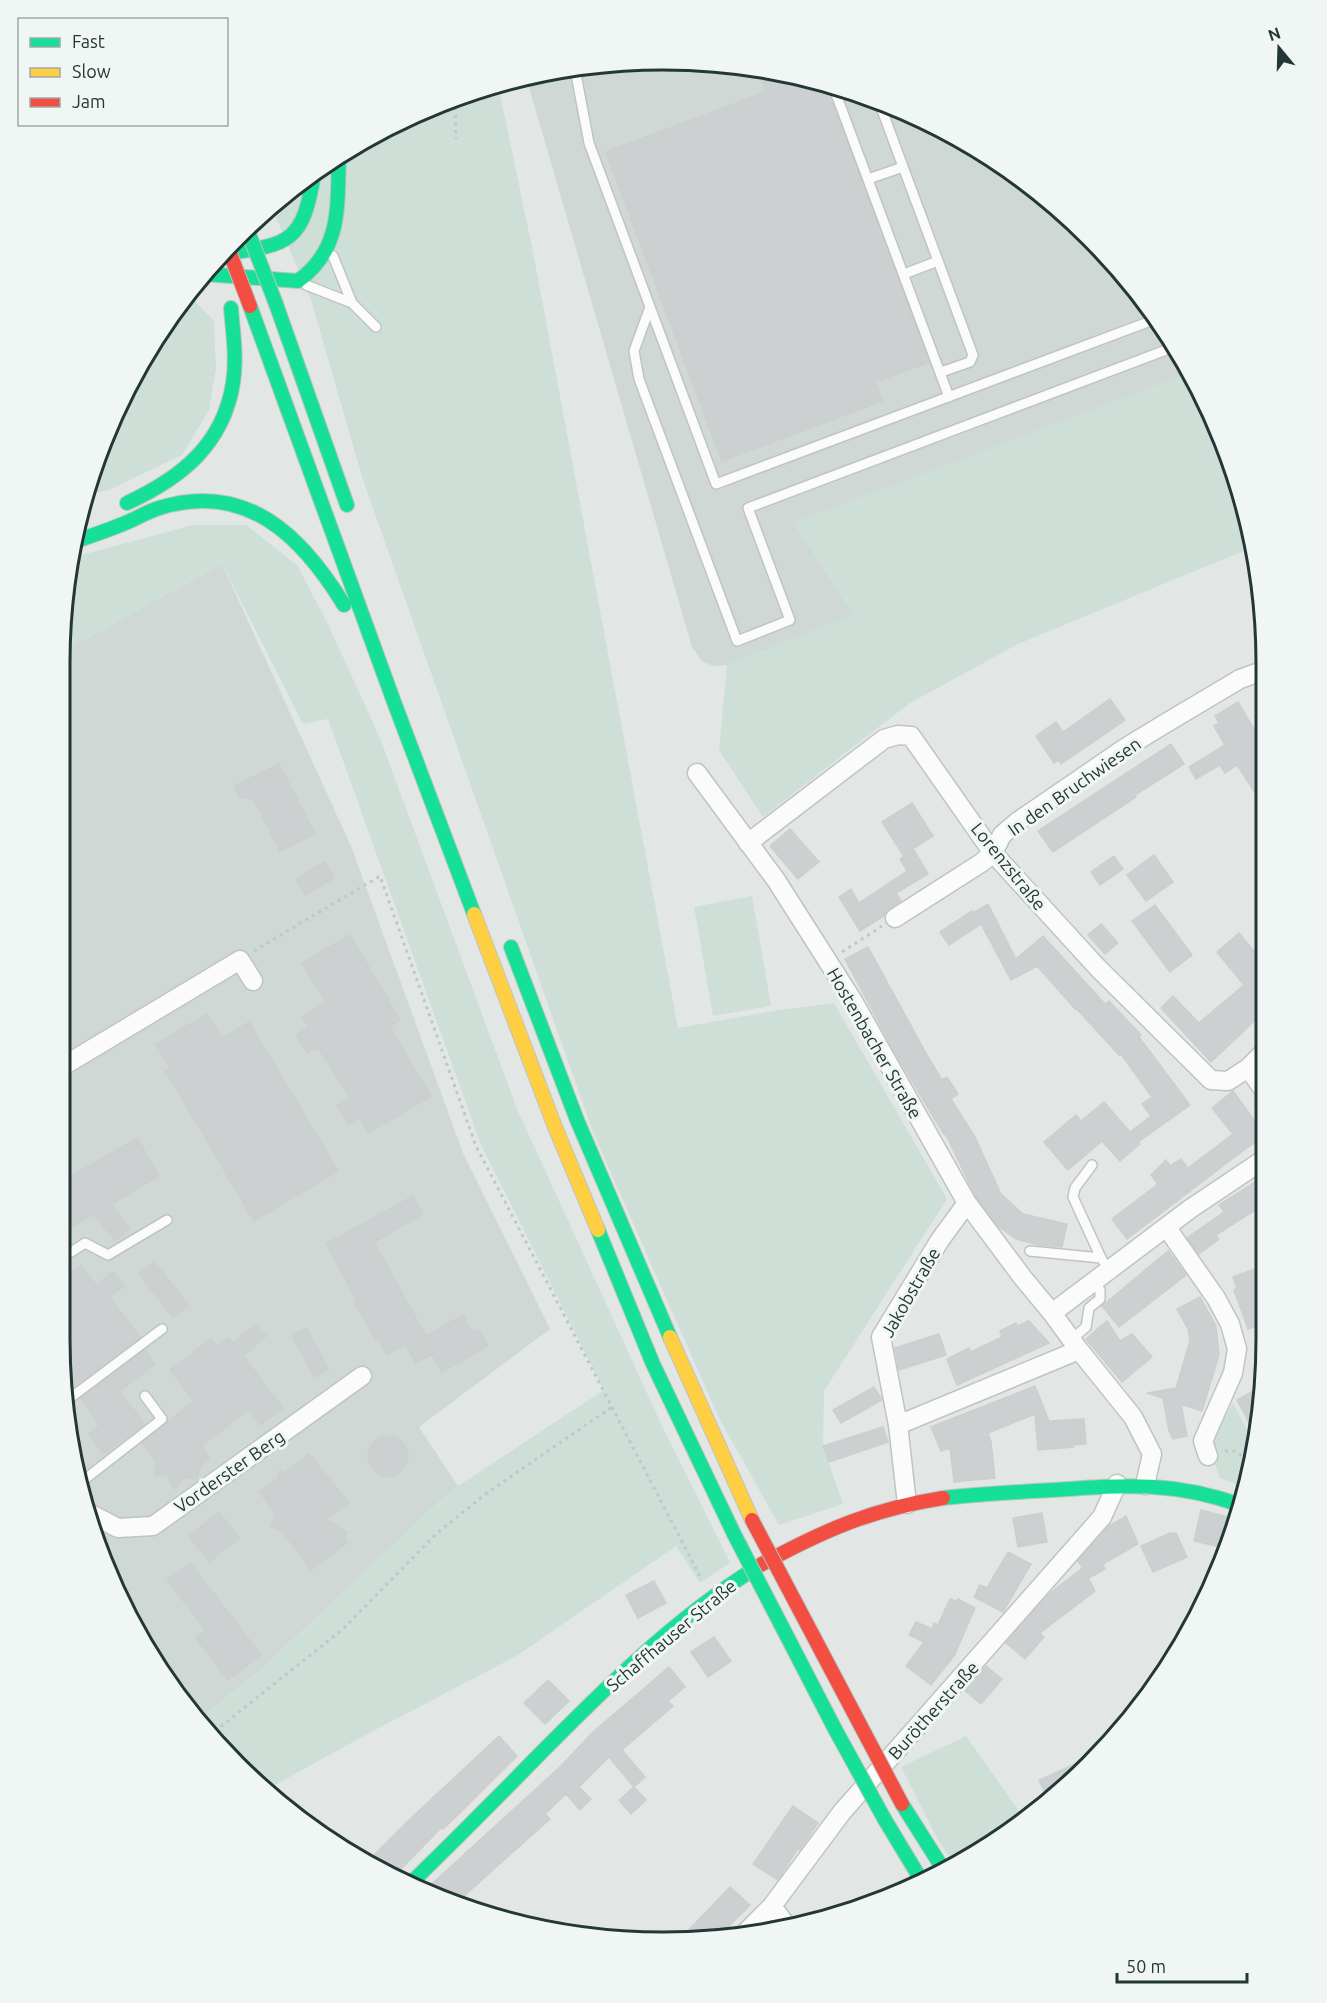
<svg xmlns="http://www.w3.org/2000/svg" width="1327" height="2003" viewBox="0 0 1327 2003" font-family="Ubuntu,sans-serif">
<style>
.built{fill:#d0d8d6}
.green{fill:#cddfd7}
.building{fill:#ccd0d0;stroke:#cbcfcf;stroke-width:1.5}
.lines{fill:none;stroke-linecap:round;stroke-linejoin:round}
.lane-casing{stroke:#bfc4c3;stroke-width:12}
.street-casing{stroke:#bfc4c3;stroke-width:21}
.fast-casing{stroke:#bec4c3;stroke-width:16}
.slow-casing{stroke:#bec4c3;stroke-width:16}
.jam-casing{stroke:#bec4c3;stroke-width:16}
.path{stroke:#c0c7c7;stroke-width:3;stroke-dasharray:3 4.5;stroke-linecap:butt}
.lane{stroke:#fbfbfb;stroke-width:9}
.street{stroke:#fbfbfb;stroke-width:18}
.fast{stroke:#16e098;stroke-width:14}
.slow{stroke:#ffcf43;stroke-width:14}
.jam{stroke:#f24e42;stroke-width:14}
.fast-bridge-casing{stroke:#bcc3c3;stroke-width:16;stroke-linecap:butt}
.jam-bridge-casing{stroke:#bcc3c3;stroke-width:16;stroke-linecap:butt}
.fast-bridge{stroke:#16e098;stroke-width:14}
.jam-bridge{stroke:#f24e42;stroke-width:14}
.labels{text-anchor:middle;dominant-baseline:central;stroke-width:6;stroke-linejoin:round;paint-order:stroke}
.street-label{font-size:18px;fill:#233737;stroke:#f0f6f4}
.rim{fill:none;stroke:#233737;stroke-width:3}
</style>
<rect width="100%" height="100%" fill="#e2e7e6"/>
<path class="built" d="M624,61L743,65L858,92L966,141L1062,210L1142,296L1190,373L794,523L854,615L727,665L713,666L702,661L692,647L526,77Z
M222,564L351,846L463,1153L550,1329L419,1427L458,1486L442,1499L265,1666L197,1721L162,1675L92,1533L65,1419V650Z"/>
<path class="green" d="M498,84L534,257L678,1028L778,1010L834,1003L947,1199L824,1391L823,1446L843,1504L779,1525L719,1418L593,1132L363,480L311,300L272,208L296,185L397,122Z
M190,296L214,321L216,369L209,410L182,455L109,490L85,495L122,397Z
M1190,373L1205,397L1247,508L1253,547L1018,644L910,703L763,817L719,750L727,665L854,615L793,523Z
M193,525H246L297,565L327,622L380,738L517,1109L663,1428L730,1563L700,1583L676,1546L518,1655L360,1738L266,1790L210,1738L197,1721L265,1666L442,1499L458,1486L604,1390L481,1145L328,719L303,724L222,564L65,650V584L71,558Z
M752,896L771,1006L713,1016L694,907Z
M1233,1403L1252,1440L1258,1437L1248,1489L1220,1478L1208,1445Z
M966,1736L1026,1821L956,1867L937,1838L901,1767Z"/>
<path class="building" d="M774,73L826,85L929,362L875,382L882,401L722,461L606,152L766,92L761,78Z
M1110,699L1125,720L1061,764L1059,760L1054,763L1036,736L1056,722L1063,732Z
M1238,702L1265,748V808L1237,765L1225,773L1220,765L1196,779L1189,767L1225,745L1214,726L1219,723L1215,716Z
M1171,744L1184,764L1135,795L1136,797L1053,852L1038,831Z
M279,764L315,834L280,851L254,799L240,798L234,786Z
M912,803L933,836L903,855L882,822Z
M790,829L819,862L798,879L770,846Z
M914,850L928,874L896,893L901,901L888,909L884,916L860,931L839,897L851,889L859,903L907,871L900,859Z
M1154,855L1173,882L1146,901L1127,875Z
M1114,856L1123,869L1100,885L1091,872Z
M325,862L334,878L306,895L296,879Z
M988,904L1016,959L1043,936L1105,1004L1109,1001L1141,1035L1139,1037L1190,1105L1138,1142L1140,1144L1120,1161L1102,1141L1068,1170L1044,1142L1076,1115L1081,1121L1104,1102L1130,1132L1151,1116L1142,1104L1152,1097L1121,1054L1119,1055L1076,1008L1075,1009L1037,966L1011,980L981,924L949,945L940,932L972,911L973,913Z
M1155,905L1192,955L1170,972L1132,921Z
M1101,924L1118,943L1105,954L1088,935Z
M1239,933L1264,963V1012L1211,1062L1161,1008L1173,996L1199,1023L1244,985L1217,952Z
M350,935L400,1020L389,1027L431,1096L369,1133L359,1117L349,1124L337,1105L350,1097L318,1047L307,1053L296,1035L309,1028L302,1017L326,1002L302,963Z
M868,947L928,1057L942,1080L947,1077L958,1094L951,1099L975,1137L1001,1194L1023,1214L1067,1224L1062,1247L1039,1245L1016,1239L998,1226L976,1197L945,1133L944,1134L934,1118L894,1051L845,959Z
M207,1014L222,1039L249,1022L338,1171L254,1221L166,1071L171,1069L156,1044Z
M1233,1091L1263,1132V1138L1248,1147L1127,1239L1112,1219L1158,1184L1151,1175L1166,1160L1170,1166L1181,1159L1188,1168L1233,1134L1212,1108Z
M137,1138L159,1176L111,1204L130,1229L115,1241L94,1214L65,1231V1180Z
M1263,1177V1205L1216,1235L1219,1239L1199,1254L1187,1238L1224,1212L1219,1205Z
M413,1196L423,1214L374,1242L426,1336L463,1315L472,1332L478,1329L488,1346L442,1372L432,1354L416,1363L405,1344L387,1355L378,1339L376,1340L355,1303L358,1302L326,1244Z
M1168,1251L1186,1275L1119,1327L1102,1306Z
M154,1262L189,1305L173,1317L139,1274Z
M81,1265L96,1285L113,1272L124,1286L109,1297L140,1337L65,1393V1277Z
M1263,1266L1262,1324L1248,1329L1234,1290L1237,1288L1233,1277Z
M1200,1297L1216,1326L1219,1355L1202,1411L1181,1404L1187,1436L1173,1439L1169,1431L1163,1398L1147,1393L1176,1388L1190,1341L1188,1329L1177,1309Z
M1029,1321L1049,1343L957,1385L947,1359L969,1348L971,1352L1002,1337L1000,1331L1016,1323L1017,1326Z
M1107,1321L1120,1341L1132,1334L1152,1357L1122,1382L1086,1339Z
M256,1324L266,1336L243,1356L283,1408L261,1425L249,1410L202,1445L209,1458L200,1467L197,1479L184,1478L175,1489L166,1475L155,1476L156,1462L142,1443L194,1401L170,1370L211,1339L218,1347L229,1338L233,1343Z
M306,1328L329,1369L315,1377L292,1336Z
M939,1334L946,1355L899,1370L895,1348Z
M145,1350L155,1364L120,1391L144,1424L104,1454L89,1434L100,1425L81,1399Z
M1035,1386L1049,1421L1084,1419L1086,1444L1073,1445V1447L1038,1450L1035,1414L988,1433L991,1442L995,1478L954,1482L950,1448L941,1451L931,1427Z
M1262,1386V1414L1249,1422L1237,1400Z
M874,1387L882,1400L841,1423L833,1410Z
M883,1427L888,1442L829,1462L823,1446Z
M368 1456a20 20 0 1 1 40 0a20 20 0 1 1-40 0Z
M309,1454L349,1503L325,1519L347,1532L344,1539L348,1542L311,1570L284,1533L270,1526L276,1516L260,1492L277,1479L280,1470L285,1473Z
M1201,1510L1228,1517L1221,1547L1194,1541Z
M219,1512L239,1538L209,1562L189,1536Z
M1042,1513L1047,1542L1018,1547L1013,1518Z
M1126,1516L1138,1544L1103,1564L1105,1569L1089,1578L1078,1561L1109,1526Z
M1170,1533H1176L1187,1557L1153,1572L1141,1546Z
M1008,1552L1031,1564L1003,1612L974,1597L980,1585L987,1588Z
M190,1563L261,1655L228,1680L196,1638L206,1630L167,1580Z
M1083,1568L1095,1591L1040,1633L1044,1637L1025,1659L1006,1643L1049,1594Z
M654,1581L666,1603L638,1618L626,1595Z
M950,1599L956,1601L958,1599L975,1608L954,1656L931,1685L906,1666L924,1642L909,1635L916,1622L932,1629L934,1623L938,1625Z
M714,1637L731,1661L708,1677L691,1652Z
M986,1666L1002,1679L981,1704L964,1690Z
M669,1667L685,1687L668,1701L673,1706L622,1750L645,1777L634,1787L609,1757L579,1787L591,1799L580,1810L566,1794L545,1814L550,1819L455,1904L433,1897L423,1892L560,1767L593,1732Z
M548,1680L569,1701L545,1724L524,1703Z
M499,1736L517,1756L465,1808L443,1829L441,1828L395,1875L369,1860L408,1821Z
M1095,1755L1096,1757L1049,1801L1039,1780Z
M634,1787L646,1800L631,1814L619,1800Z
M793,1806L818,1823L800,1850L798,1848L778,1880L753,1864Z
M730,1887L750,1905L720,1935L681,1938Z"/>
<g class="lines">
<g class="lane-casing">
<path id="lane" d="M575,69L589,143L716,484L1156,319
M576,74L599,65
M833,86L949,397
M879,102L973,355L970,362L941,372
M868,179L903,167
M333,256L352,303L376,327
M904,274L938,261
M306,285L352,303
M650,307L634,351L639,379L737,641L790,620L748,508L1174,347
M1092,1165L1075,1188L1073,1197L1101,1258
M1030,1251L1101,1258L1103,1261
M65,1256L85,1243L108,1255L167,1220
M1072,1339L1086,1327L1089,1308L1100,1299V1290L1094,1283
M65,1402L162,1329
M80,1483L162,1419L145,1396"/>
</g>
<g class="street-casing">
<path id="street" d="M697,773L776,880L853,1001L967,1203L1023,1278L1052,1313L1079,1350L1133,1417L1152,1454L1145,1485
M748,843L884,739L898,735L911,736L993,853L1097,967L1211,1080L1228,1081L1248,1068L1263,1089
M895,918L981,863L993,853L1002,835L1017,822L1125,748L1166,723L1240,679L1265,670
M65,1065L240,960L253,981
M1248,1068L1264,1052
M1167,1228L1216,1298L1230,1324L1237,1349L1233,1373L1203,1441L1208,1456
M1052,1313L1190,1209L1263,1160
M898,1425L1079,1350
M907,1504L898,1425L881,1337L940,1240L967,1203
M87,1512L118,1528L153,1526L362,1376
M772,1906L789,1929
M744,1934L772,1906L842,1812L1102,1517L1117,1484"/>
</g>
<g class="fast-casing">
<path id="fast" d="M227,253C292,245 303,240 314,174
M204,274L298,281C342,249 337,207 339,158
M276,304L347,505
M250,306L394,702L474,914
M127,503C181,478 223,445 233,383C237,358 233,333 231,308
M74,542C93,535 112,529 130,521C139,517 149,511 159,508C247,481 302,536 344,605
M511,947L577,1120L670,1337
M598,1230L653,1364L734,1534
M943,1498C979,1494 1016,1492 1053,1490C1125,1485 1174,1481 1243,1506
M902,1804L945,1872
M885,1820L923,1883
M410,1884C450,1845 490,1805 529,1765C601,1692 674,1618 762,1564"/>
</g>
<g class="slow-casing">
<path id="slow" d="M474,914L555,1127L598,1230
M670,1337L752,1520"/>
</g>
<g class="jam-casing">
<path id="jam" d="M762,1564C824,1530 873,1509 943,1498"/>
</g>
<path class="path" d="M455,100L456,139
M254,951L380,876L476,1146L702,1580
M842,952L882,926
M1225,1451H1233L1253,1461
M209,1736L343,1629L437,1533L487,1493L612,1407"/>
<use href="#lane" class="lane"/>
<use href="#street" class="street"/>
<use href="#fast" class="fast"/>
<use href="#slow" class="slow"/>
<use href="#jam" class="jam"/>
<g class="fast-bridge-casing">
<path id="fast-bridge" d="M249,234L276,304
M734,1534L836,1731L885,1820"/>
</g>
<g class="jam-bridge-casing">
<path id="jam-bridge" d="M228,248L250,306
M752,1520L902,1804"/>
</g>
<use href="#fast-bridge" class="fast-bridge"/>
<use href="#jam-bridge" class="jam-bridge"/>
</g>
<g class="labels">
<g class="street-label">
<text transform="translate(1074 786) rotate(-35)">In den Bruchwiesen</text>
<text transform="translate(1009 866) rotate(51)">Lorenzstraße</text>
<text transform="translate(875 1043) rotate(60)">Hostenbacher Straße</text>
<text transform="translate(910 1292) rotate(-60)">Jakobstraße</text>
<text transform="translate(229 1471) rotate(-35)">Vorderster Berg</text>
<text transform="translate(671 1635) rotate(-40)">Schaffhauser Straße</text>
<text transform="translate(933 1710) rotate(-48)">Burötherstraße</text>
</g>
</g>
<path d="M0 0H1327V2003H0ZM663 70H663A593 593 0 0 1 1256 663V1339A593 593 0 0 1 663 1932H663A593 593 0 0 1 70 1339V663A593 593 0 0 1 663 70Z" fill="#f0f6f4" fill-rule="evenodd"/>
<path class="rim" d="M663 70H663A593 593 0 0 1 1256 663V1339A593 593 0 0 1 663 1932H663A593 593 0 0 1 70 1339V663A593 593 0 0 1 663 70Z"/>
<rect x="18" y="18" width="210" height="108" fill="#f0f6f4" stroke="#9eaaa8" stroke-width="1.5"/>
<rect x="30" y="38" width="30" height="9" fill="#16e098" stroke="#9eaaa8" stroke-width="1.5"/>
<text x="72" y="48" font-size="18" fill="#233737">Fast</text>
<rect x="30" y="68" width="30" height="9" fill="#ffcf43" stroke="#9eaaa8" stroke-width="1.5"/>
<text x="72" y="78" font-size="18" fill="#233737">Slow</text>
<rect x="30" y="98" width="30" height="9" fill="#f24e42" stroke="#9eaaa8" stroke-width="1.5"/>
<text x="72" y="108" font-size="18" fill="#233737">Jam</text>
<g transform="translate(1279 48) rotate(341)" stroke="#f0f6f4" stroke-width="4.5" paint-order="stroke">
<path d="M0-4.5L10 22L0 15L-10 22Z" fill="#233737"/>
<text y="-9" font-size="16" font-weight="bold" text-anchor="middle" fill="#233737">N</text>
</g>
<path d="M1117 1973v9h130v-9" fill="none" stroke="#233737" stroke-width="3"/>
<text x="1126" y="1973" font-size="18" fill="#233737" stroke="#f0f6f4" stroke-width="4.5" paint-order="stroke">50 m</text>
</svg>
